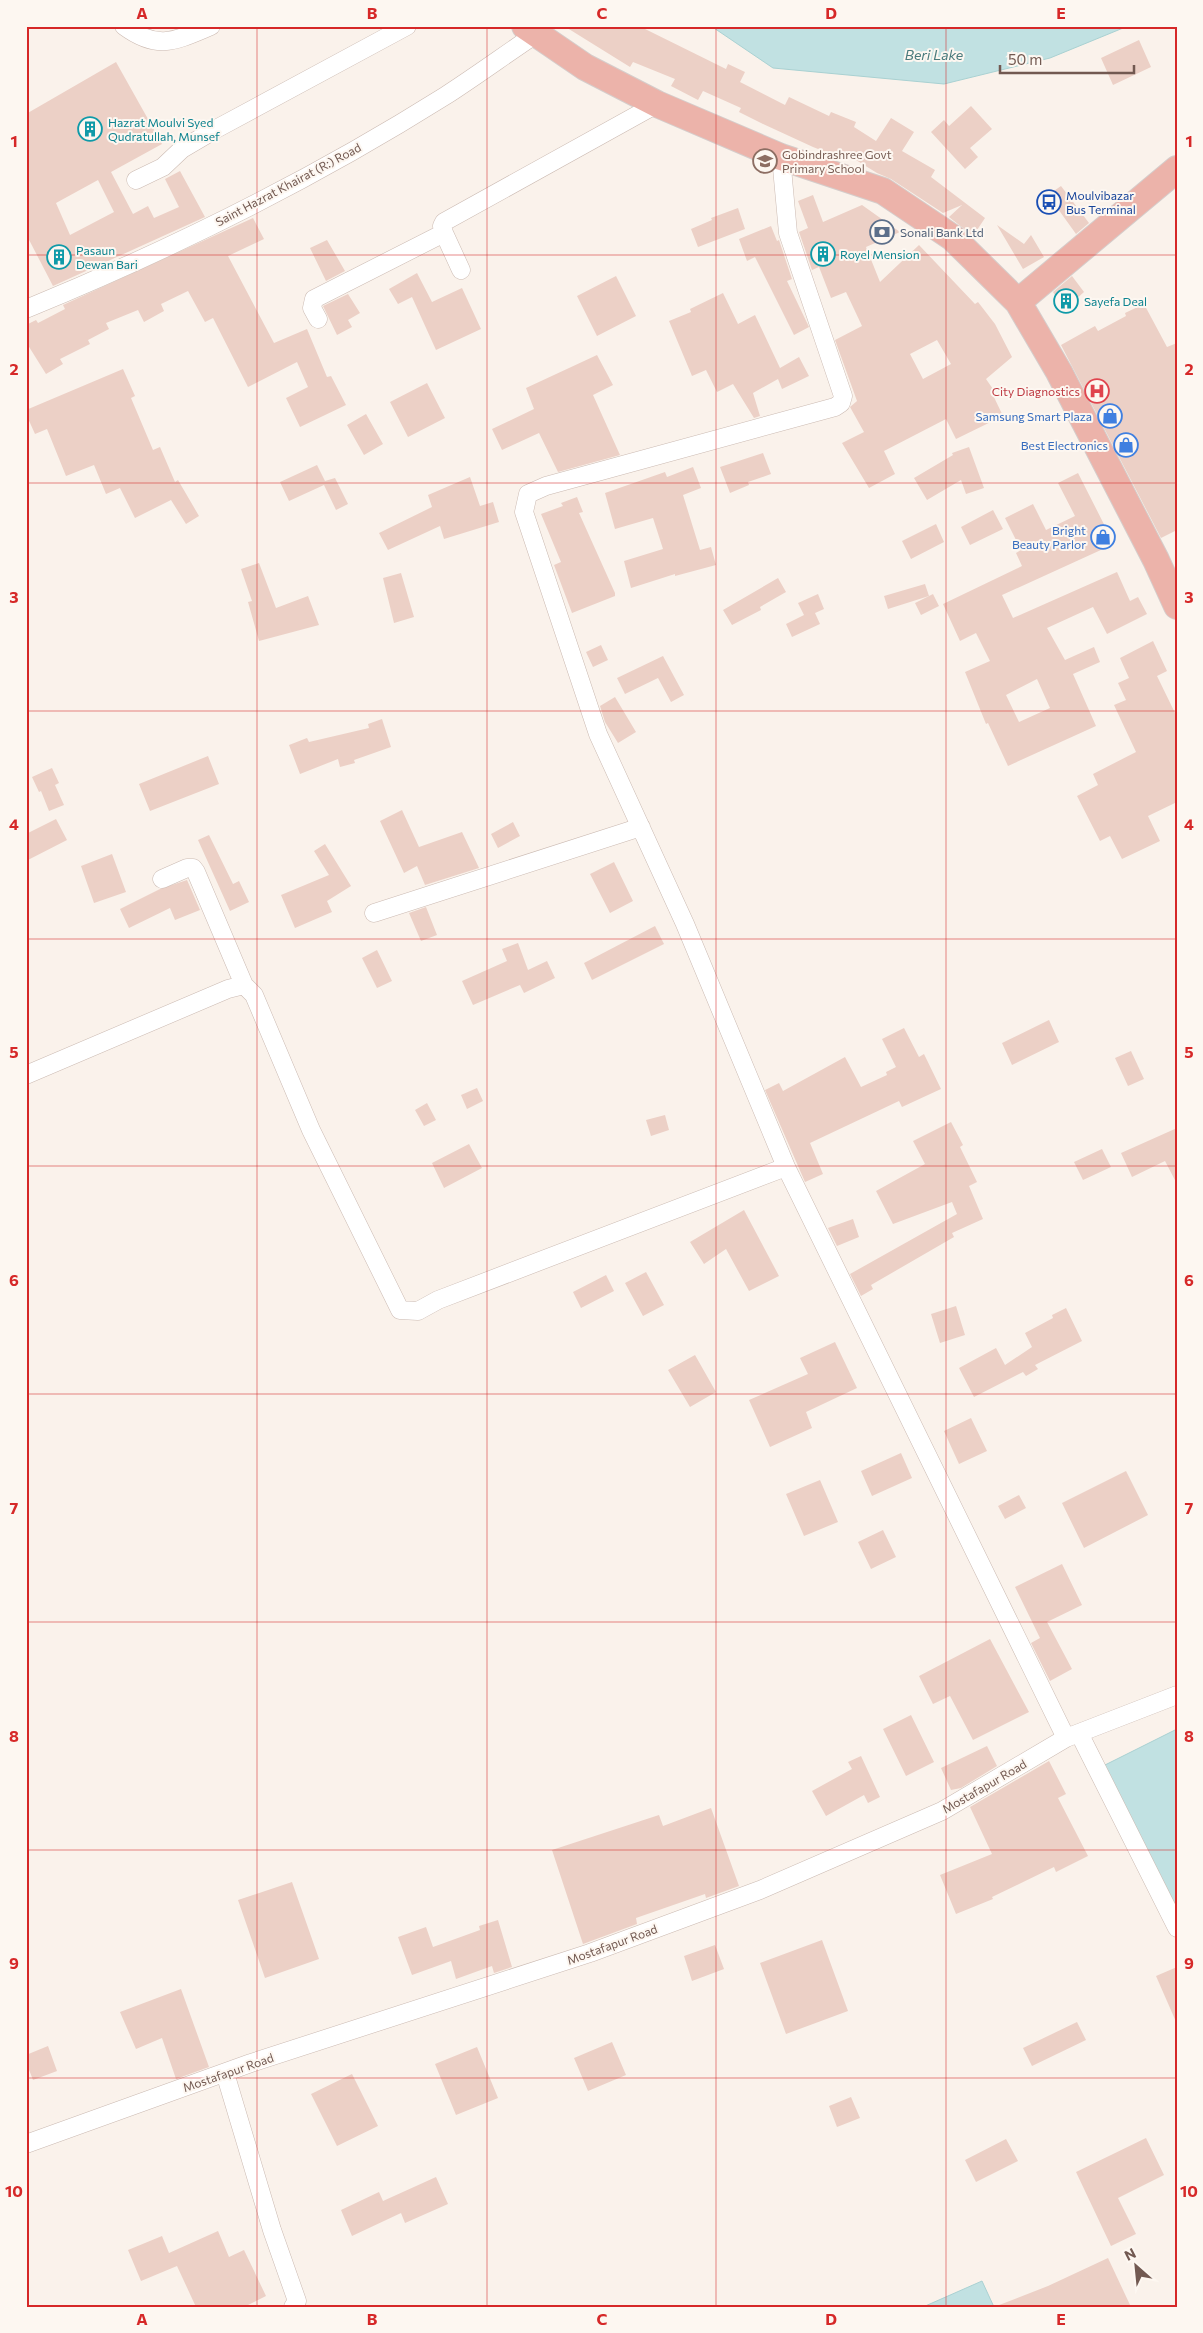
<svg xmlns="http://www.w3.org/2000/svg" width="1203" height="2333" viewBox="0 0 1203 2333" font-family="Commissioner,sans-serif">
<style>
.water{fill:#c1e1e2;stroke:#a9d1d2}
.building{fill:#ecd0c6;fill-rule:evenodd}
.lines{fill:none;stroke-linecap:round;stroke-linejoin:round}
.minor-casing{stroke:#cbbab2;stroke-width:19}
.highway-casing{stroke:#d5cdcb;stroke-width:28}
.minor{stroke:#fff;stroke-width:18}
.highway{stroke:#ecb3aa;stroke-width:26}
.grid{fill:none;stroke:#d62828;stroke-width:1;stroke-opacity:0.55}
.labels{text-anchor:middle;dominant-baseline:central;stroke-width:4;stroke-linejoin:round;paint-order:stroke}
.culture-label{font-size:12px;fill:#0d838f;stroke:#fdf7f1;text-anchor:start}
.education-label{font-size:12px;fill:#785e54;stroke:#fdf7f1;text-anchor:start}
.street-label{font-size:12px;fill:#725951;stroke:#fdf7f1}
.transit-label{font-size:12px;fill:#164399;stroke:#fdf7f1;text-anchor:start}
.service-label{font-size:12px;fill:#4e5e75;stroke:#fdf7f1;text-anchor:start}
.health-label{font-size:12px;fill:#be3a42;stroke:#fdf7f1;text-anchor:end}
.shop-label{font-size:12px;fill:#366cbe;stroke:#fdf7f1;text-anchor:end}
.water-label{font-size:14px;font-style:italic;fill:#497a7c;stroke:#fdf7f1}
.neatline{fill:none;stroke:#d62828;stroke-width:2}
.grid-label{font-size:16px;text-anchor:middle;font-weight:bold;fill:#d62828}
</style>
<rect width="100%" height="100%" fill="#faf2eb"/>
<path class="water" d="M711,26H1128L1050,58L944,84L773,68Z
M1177,1729V1914L1103,1766Z
M982,2281L994,2307H923Z"/>
<path class="building" d="M564,26H639L726,69L728,64L745,72L740,82L785,105L789,97L829,116L831,112L856,122L854,127L876,141L891,118L914,132L902,151L935,170L931,177L985,218L973,236L949,217L962,205L943,213L891,179L877,173L843,152L841,158L813,147L761,123L739,112L741,108L703,91L698,100L671,86L675,79L633,62L630,67Z
M1139,40L1151,67L1113,85L1101,58Z
M116,62L162,144L111,172L133,214L148,206L154,218L179,207L165,179L180,171L205,217L53,286L26,234V114ZM98,180L114,212L70,235L56,203Z
M971,106L992,129L970,148L978,157L965,169L931,132L944,120L949,126Z
M1061,186L1089,223L1076,234L1048,195Z
M813,195L823,222L862,205L900,232L866,247L880,282L919,245L975,304L978,302L995,324L1012,357L986,379L995,392L992,393L1003,416L956,439L946,419L884,451L895,474L869,488L842,443L864,432L850,407L857,401L835,340L862,326L846,292L831,298L819,267L812,270L799,232L808,228L798,201ZM937,340L951,364L923,379L910,354Z
M738,208L745,229L698,247L691,229L712,220L711,218Z
M253,218L264,239L228,256L274,343L307,329L327,377L331,376L346,405L300,427L286,398L308,387L297,362L248,387L213,318L205,322L188,291L161,304L164,311L144,322L138,310L106,323L109,329L88,340L90,344L60,359L63,364L46,374L26,342V325L36,320L38,323L65,309L63,305Z
M997,225L1024,244L1031,235L1044,257L1023,269Z
M771,226L777,241L779,240L792,279L787,281L809,327L794,335L755,257L747,261L739,239Z
M327,240L345,271L326,281L310,248Z
M417,273L432,302L462,288L481,329L436,350L412,297L398,304L389,289Z
M616,276L636,316L597,336L577,296Z
M1072,276L1084,292L1064,310L1053,292Z
M723,293L738,324L755,315L780,368L799,357L809,376L782,389L778,379L753,393L760,416L754,418L733,384L717,392L706,370L692,376L669,321L691,312L690,309Z
M348,294L360,313L348,320L352,327L337,335L323,306Z
M1144,304L1167,347L1177,343V530L1161,538L1061,345L1095,326L1098,331L1126,316L1125,313Z
M597,355L613,385L593,395L620,455L558,472L539,433L502,450L492,429L534,409L526,388Z
M123,369L135,396L131,398L153,450L160,447L175,482L178,480L199,516L186,524L171,500L135,518L120,488L106,494L94,465L66,476L47,429L35,434L26,414V410Z
M427,383L445,418L408,437L390,402Z
M366,414L383,444L364,455L347,425Z
M969,447L984,488L966,494L961,480L927,500L914,478L953,455L952,453Z
M763,453L771,474L748,482L749,485L730,493L720,467Z
M317,465L325,481L335,478L348,504L336,510L324,485L289,501L280,482Z
M693,467L701,488L683,495L700,550L711,547L716,565L675,576V574L631,588L624,561L663,549L653,518L615,529L605,493L665,472L667,477Z
M1078,473L1114,544L1002,595L1013,618L1117,572L1130,601L1138,597L1147,614L1107,634L1093,607L1047,628L1065,660L1094,647L1100,662L1073,674L1096,726L1008,766L988,723L986,724L965,672L990,661L976,633L960,641L943,604L1022,566L1016,553L1021,550L1005,518L1033,504L1046,530L1075,516L1058,483ZM1037,679L1050,708L1019,722L1006,695Z
M470,477L480,506L493,502L499,522L444,539L440,526L388,550L379,533L432,507L428,495Z
M577,497L583,512L579,513L615,593V596L572,613L554,565L561,562L541,514L563,506L561,503Z
M993,510L1003,529L970,545L961,527Z
M936,524L944,542L911,559L902,541Z
M259,563L276,608L308,596L319,625L259,641L248,602L252,601L241,569Z
M401,573L414,617L394,623L383,578Z
M778,578L786,592L760,607L761,610L732,625L723,610Z
M925,584L929,596L933,594L939,606L921,615L915,603L929,596L888,609L884,596Z
M818,594L824,609L815,613L820,624L792,637L786,624L804,615L798,603Z
M1153,641L1167,671L1157,676L1177,717V802L1148,816L1160,841L1122,859L1110,836L1100,841L1077,796L1098,785L1093,774L1136,752L1114,705L1126,700L1118,683L1129,678L1120,658Z
M601,645L608,660L593,667L586,652Z
M663,656L684,695L671,702L658,678L625,694L617,678Z
M615,697L636,732L618,743L605,722L600,706Z
M382,719L391,747L354,760L355,763L340,767L338,759L300,774L289,745L307,738L309,742L369,728L368,724Z
M208,756L219,784L150,811L139,784Z
M52,768L59,783L55,785L64,805L49,811L41,791L39,792L32,777Z
M402,810L419,847L462,832L479,868L425,885L417,866L404,873L380,821Z
M56,819L67,840L26,861V834Z
M513,822L520,836L498,848L491,834Z
M209,835L233,884L239,881L249,902L230,911L198,840Z
M325,844L351,886L327,901L332,912L295,928L281,895L329,875L314,851Z
M112,854L126,892L94,903L81,866Z
M614,862L633,901L610,913L590,874Z
M187,880L200,910L175,920L170,908L129,928L120,909L160,889Z
M426,907L437,935L421,941L409,913Z
M655,926L664,944L592,980L584,963Z
M518,943L528,970L547,961L555,978L524,993L520,985L473,1005L462,981L507,961L502,949Z
M377,950L392,981L377,988L362,958Z
M1049,1020L1059,1042L1012,1065L1002,1043Z
M904,1028L919,1057L924,1054L941,1089L902,1107L899,1101L810,1143L823,1174L805,1182L765,1090L779,1083L783,1091L845,1057L861,1087L887,1075L886,1072L896,1067L882,1039Z
M1131,1051L1144,1079L1128,1086L1115,1058Z
M477,1088L483,1101L467,1109L461,1095Z
M427,1103L436,1120L424,1126L415,1110Z
M665,1115L669,1130L651,1136L646,1120Z
M951,1122L963,1145L960,1147L977,1182L969,1186L983,1219L952,1233L954,1237L871,1285L873,1289L861,1296L850,1274L957,1214L952,1202L893,1224L876,1191L925,1164L913,1141Z
M1177,1128V1184L1165,1161L1132,1177L1121,1153Z
M469,1144L482,1168L444,1188L432,1163Z
M1102,1149L1111,1167L1083,1180L1074,1162Z
M744,1210L779,1276L749,1291L726,1249L704,1264L690,1242Z
M853,1219L859,1237L837,1246L828,1228Z
M646,1272L664,1305L643,1316L625,1283Z
M606,1275L614,1291L581,1308L573,1292Z
M956,1306L965,1335L940,1343L931,1314Z
M1066,1308L1082,1341L1035,1365L1038,1369L1026,1376L1023,1372L974,1397L959,1368L996,1348L1005,1365L1032,1347L1025,1333L1053,1318L1052,1315Z
M835,1342L857,1388L806,1412L812,1428L770,1447L749,1400L808,1374L800,1358Z
M695,1355L716,1392L690,1407L668,1370Z
M971,1418L987,1451L959,1464L944,1431Z
M901,1453L912,1478L872,1496L861,1471Z
M1126,1471L1148,1515L1084,1548L1062,1503Z
M820,1480L838,1522L804,1536L786,1494Z
M1019,1495L1026,1508L1005,1519L998,1506Z
M883,1530L896,1557L871,1569L858,1542Z
M1062,1564L1082,1605L1047,1622L1072,1669L1050,1681L1031,1643L1040,1638L1015,1587Z
M990,1639L1029,1712L973,1740L950,1696L933,1704L919,1676Z
M911,1715L934,1762L906,1776L883,1729Z
M987,1746L997,1766L961,1788L951,1790L941,1768Z
M861,1756L880,1797L868,1803L864,1795L826,1816L812,1791L852,1769L848,1762Z
M1049,1761L1066,1794L1058,1798L1088,1856L1056,1872L1054,1867L992,1897L993,1899L956,1914L940,1875L992,1854L970,1807Z
M711,1808L739,1886L706,1898L705,1894L636,1918L637,1924L583,1944L552,1850L659,1815L663,1826Z
M292,1882L319,1959L265,1978L238,1900Z
M498,1920L512,1967L494,1973L492,1966L456,1979L451,1961L412,1975L398,1937L426,1927L433,1947L480,1930L479,1926Z
M822,1940L848,2011L786,2034L760,1963Z
M715,1945L724,1969L692,1981L684,1956Z
M1177,1967V2024L1156,1976Z
M181,1989L209,2067L176,2079L162,2038L136,2049L120,2012Z
M1077,2022L1086,2040L1032,2066L1023,2048Z
M612,2042L626,2075L588,2091L574,2058Z
M48,2046L57,2071L33,2080L26,2062V2055Z
M477,2047L498,2098L456,2115L435,2064Z
M352,2074L378,2126L337,2146L311,2094Z
M851,2097L860,2118L837,2127L829,2106Z
M1146,2138L1164,2175L1118,2198L1136,2234L1111,2246L1076,2172Z
M1006,2139L1018,2161L976,2182L965,2160Z
M436,2177L448,2204L405,2223L401,2213L352,2236L341,2210L379,2192L383,2201Z
M218,2231L229,2257L244,2250L266,2296L244,2307H196L177,2266L141,2281L128,2250L162,2236L169,2253Z
M1108,2258L1131,2307H994L1048,2286Z"/>
<g class="lines">
<g class="minor-casing">
<path id="minor" d="M124,26C158,51 175,41 211,26
M781,157L788,233L843,396L841,403L835,407L546,486L528,494L524,512L598,734L685,924L786,1167L1066,1738
M136,180L163,167L182,149L216,129L407,26
M461,270L444,233L442,226L444,222L657,104
M26,309C170,250 313,179 445,96C476,76 506,54 536,34
M318,319L312,308L314,299L444,233
M162,879L187,868H193L196,872L244,985
M374,913L641,827
M26,1075L228,989L244,985L254,995L311,1130L400,1310L418,1311L438,1300L786,1167
M1079,1733L1177,1928
M225,2073L272,2230L297,2301L293,2307
M26,2144L251,2063L590,1953L760,1890L942,1811L1066,1738L1177,1695"/>
</g>
<g class="highway-casing">
<path id="highway" d="M525,26L585,67L657,104L781,157L883,191L953,238L1018,302L1059,372L1156,560L1177,606
M1018,302L1177,169"/>
</g>
<use href="#minor" class="minor"/>
<use href="#highway" class="highway"/>
</g>
<path class="grid" d="M257,26V2307M487,26V2307M716,26V2307M946,26V2307M26,255H1177M26,483H1177M26,711H1177M26,939H1177M26,1166H1177M26,1394H1177M26,1622H1177M26,1850H1177M26,2078H1177"/>
<defs>
<g id="building-ring" transform="scale(1.25)"><circle r="9.5" fill="#fdf7f1" stroke="#0f9aa8" stroke-width="1.5"/><path d="M-4-6H4V6H1V3H-1V6H-4ZM-2.5-4.3h1.7v1.8h-1.7ZM.8-4.3h1.7v1.8H.8ZM-2.5-1h1.7V.8h-1.7ZM.8-1h1.7V.8H.8Z" fill="#0f9aa8"/></g>
<g id="school-ring" transform="scale(1.25)"><circle r="9.5" fill="#fdf7f1" stroke="#8d6e63" stroke-width="1.5"/><path d="M0-5L7-2L0 1L-7-2ZM-4 1L0 2.5L4 1V4Q0 6-4 4Z" fill="#8d6e63"/></g>
<g id="bus-ring" transform="scale(1.25)"><circle r="9.5" fill="#fdf7f1" stroke="#1a4fb4" stroke-width="1.5"/><path d="M-5-6H5V4H4V6H2V4H-2V6H-4V4H-5ZM-3.5-4V0h7V-4ZM-3.5 1.2v1.5H-2V1.2ZM2 1.2v1.5H3.5V1.2Z" fill="#1a4fb4"/></g>
<g id="bank-ring" transform="scale(1.25)"><circle r="9.5" fill="#fdf7f1" stroke="#5c6f8a" stroke-width="1.5"/><path d="M-6-4H6V4H-6ZM0-2.3a2.3 2.3 0 1 0 0 4.6a2.3 2.3 0 1 0 0-4.6Z" fill="#5c6f8a"/></g>
<g id="hospital-ring" transform="scale(1.25)"><circle r="9.5" fill="#fdf7f1" stroke="#e0444e" stroke-width="1.5"/><path d="M-5-5h3v3.5h4V-5h3V5h-3V1.5h-4V5h-3Z" fill="#e0444e"/></g>
<g id="shop-ring" transform="scale(1.25)"><circle r="9.5" fill="#fdf7f1" stroke="#3f7fe0" stroke-width="1.5"/><path d="M-5-2.5h2.3a2.7 3.5 0 0 1 5.4 0H5L5.5 6h-11ZM-1.5-2.5h3a1.5 2.3 0 0 0-3 0Z" fill="#3f7fe0"/></g>
</defs>
<g fill-rule="evenodd">
<use href="#building-ring" x="90" y="129"/>
<use href="#school-ring" x="765" y="161"/>
<use href="#bus-ring" x="1049" y="202"/>
<use href="#bank-ring" x="882" y="232"/>
<use href="#building-ring" x="823" y="254"/>
<use href="#building-ring" x="59" y="257"/>
<use href="#building-ring" x="1066" y="301"/>
<use href="#hospital-ring" x="1097" y="391"/>
<use href="#shop-ring" x="1110" y="416"/>
<use href="#shop-ring" x="1126" y="445"/>
<use href="#shop-ring" x="1103" y="537"/>
</g>
<g class="labels">
<g class="culture-label">
<text x="108" y="122">Hazrat Moulvi Syed<tspan x="108" dy="14">Qudratullah, Munsef</tspan></text>
<text x="76" y="250">Pasaun<tspan x="76" dy="14">Dewan Bari</tspan></text>
<text x="840" y="254">Royel Mension</text>
<text x="1084" y="301">Sayefa Deal</text>
</g>
<g class="education-label">
<text x="782" y="154">Gobindrashree Govt<tspan x="782" dy="14">Primary School</tspan></text>
</g>
<g class="street-label">
<text transform="translate(288 184) rotate(-28)">Saint Hazrat Khairat (R:) Road</text>
<text transform="translate(984 1786) rotate(-30)">Mostafapur Road</text>
<text transform="translate(612 1944) rotate(-20)">Mostafapur Road</text>
<text transform="translate(228 2072) rotate(-19)">Mostafapur Road</text>
</g>
<g class="transit-label">
<text x="1066" y="195">Moulvibazar<tspan x="1066" dy="14">Bus Terminal</tspan></text>
</g>
<g class="service-label">
<text x="900" y="232">Sonali Bank Ltd</text>
</g>
<g class="health-label">
<text x="1080" y="391">City Diagnostics</text>
</g>
<g class="shop-label">
<text x="1092" y="416">Samsung Smart Plaza</text>
<text x="1108" y="445">Best Electronics</text>
<text x="1086" y="530">Bright<tspan x="1086" dy="14">Beauty Parlor</tspan></text>
</g>
<g class="water-label">
<text x="934" y="54">Beri Lake</text>
</g>
</g>
<rect width="1203" height="2333" fill="none" stroke="#fdf7f1" stroke-width="55"/>
<g transform="translate(1136 2266) rotate(333)" stroke="#fdf7f1" stroke-width="4" paint-order="stroke">
<path d="M0-4L9 19L0 12L-9 19Z" fill="#725951"/>
<text y="-8" font-size="14" font-weight="bold" text-anchor="middle" fill="#725951">N</text>
</g>
<path d="M1000 65v8h134v-8" fill="none" stroke="#725951" stroke-width="2.5"/>
<text x="1008" y="65" font-size="15" fill="#725951" stroke="#fdf7f1" stroke-width="4" paint-order="stroke">50 m</text>
<rect x="28" y="28" width="1148" height="2278" class="neatline"/>
<g class="grid-label">
<text x="142" y="19">A</text>
<text x="372" y="19">B</text>
<text x="602" y="19">C</text>
<text x="831" y="19">D</text>
<text x="1061" y="19">E</text>
<text x="14" y="147">1</text>
<text x="1189" y="147">1</text>
<text x="14" y="375">2</text>
<text x="1189" y="375">2</text>
<text x="14" y="603">3</text>
<text x="1189" y="603">3</text>
<text x="14" y="830">4</text>
<text x="1189" y="830">4</text>
<text x="14" y="1058">5</text>
<text x="1189" y="1058">5</text>
<text x="14" y="1286">6</text>
<text x="1189" y="1286">6</text>
<text x="14" y="1514">7</text>
<text x="1189" y="1514">7</text>
<text x="14" y="1742">8</text>
<text x="1189" y="1742">8</text>
<text x="14" y="1969">9</text>
<text x="1189" y="1969">9</text>
<text x="14" y="2197">10</text>
<text x="1189" y="2197">10</text>
<text x="142" y="2325">A</text>
<text x="372" y="2325">B</text>
<text x="602" y="2325">C</text>
<text x="831" y="2325">D</text>
<text x="1061" y="2325">E</text>
</g>
</svg>
